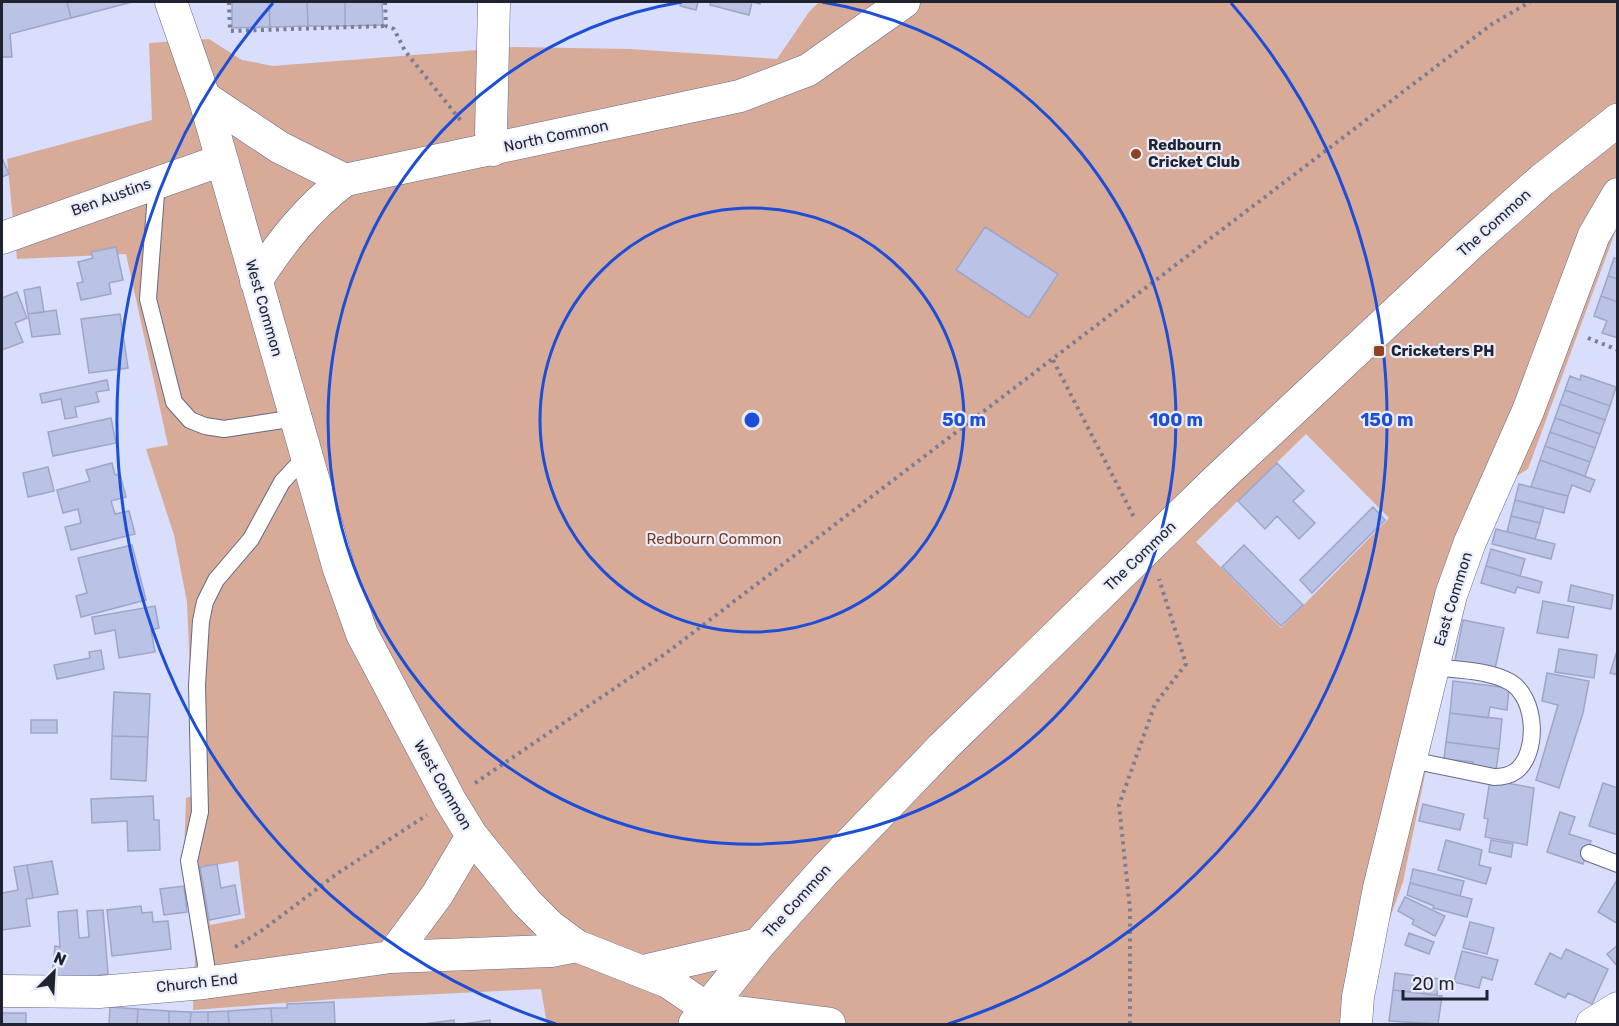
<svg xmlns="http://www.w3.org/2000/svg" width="1619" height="1026" viewBox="0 0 1619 1026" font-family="Rubik,sans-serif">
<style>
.green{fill:#d8aa98;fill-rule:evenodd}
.building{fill:#bac2e5;stroke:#9ea5c7;stroke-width:1.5}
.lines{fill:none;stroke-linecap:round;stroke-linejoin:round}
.lane-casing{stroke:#646a89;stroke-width:18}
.street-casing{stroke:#646a89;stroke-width:33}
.secondary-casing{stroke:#646a89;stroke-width:34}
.path{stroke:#7a7e93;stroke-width:4;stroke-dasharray:3 4.5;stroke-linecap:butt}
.lane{stroke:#fff;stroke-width:16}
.street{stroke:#fff;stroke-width:32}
.secondary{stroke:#fff;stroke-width:33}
.ring{fill:none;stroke:#1d4ed8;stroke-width:3}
.poi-dot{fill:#8c4424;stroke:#e9ecfb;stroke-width:2}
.labels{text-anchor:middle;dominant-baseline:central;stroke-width:4.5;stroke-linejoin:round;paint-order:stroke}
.street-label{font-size:15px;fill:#1f222f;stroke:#e9ecfb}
.poi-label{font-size:15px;font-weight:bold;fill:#1f222f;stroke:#e9ecfb;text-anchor:start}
.park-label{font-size:15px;fill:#7c391a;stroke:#e9ecfb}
.centre{fill:#1d4ed8;stroke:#e9ecfb;stroke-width:3}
.ring-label{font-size:18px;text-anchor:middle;font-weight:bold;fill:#1d4ed8;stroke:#e9ecfb;stroke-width:4.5;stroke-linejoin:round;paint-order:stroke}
</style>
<rect width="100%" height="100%" fill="#d8defb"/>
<path class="green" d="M819,2H1617V227L1528,469L1510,480L1469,591L1448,662L1403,882L1388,923L1375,988L1372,1024H547L541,989L336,999L193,1010L195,959L184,860L186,798L195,795L187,602L174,535L146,449L168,445L126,254L17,259L7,159L152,120L149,43L209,39L242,60L273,66L515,47L630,49L777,59L809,12ZM1306,434L1389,518L1281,628L1196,542ZM238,861L245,918L210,925L200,868Z"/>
<path class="building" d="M2,2H67L71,18L10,34L12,57H2Z
M67,2H132L71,18Z
M232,2H269L270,27L232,28Z
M269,2H307L308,26L270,27Z
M307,2H345V26H308Z
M345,2H382L383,25L345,26Z
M681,2H698L696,10L680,6Z
M711,2H761L760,4L752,2L749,15L710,5Z
M2,158L9,174L2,177Z
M985,227L1058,274L1029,318L956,270Z
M116,247L123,280L109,283L111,294L81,300L77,283L83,282L78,262L93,258L91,252Z
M1614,258L1618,259V279L1608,276Z
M1608,276L1618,279V302L1601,296Z
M40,287L44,312L28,314L24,290Z
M17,292L27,318L15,323L23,342L2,350V298Z
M1601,296L1618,302V338L1602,333L1607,321L1594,316Z
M56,310L60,334L32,337L28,314Z
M120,314L128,368L89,373L81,319Z
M1581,375L1616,387L1610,406L1565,390L1570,376L1580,380Z
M107,380L109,390L96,392L99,402L75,407L77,417L65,419L61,399L42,403L40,394Z
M1565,390L1610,406L1605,420L1560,404Z
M1560,404L1605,420L1600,434L1555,418Z
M111,418L116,443L53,456L48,432Z
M1555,418L1600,434L1595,448L1550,432Z
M1550,432L1595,448L1590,462L1545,446Z
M1545,446L1590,462L1585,476L1540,460Z
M1540,460L1595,480L1590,492L1572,485L1568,496L1531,487Z
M112,463L115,475L120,474L126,497L111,501L115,514L129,511L135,534L71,550L65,527L81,523L78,509L63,513L57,490L90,481L86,470Z
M1277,463L1304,491L1293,501L1315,523L1299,539L1277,516L1265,529L1238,501Z
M48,467L54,491L28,497L23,473Z
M1519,484L1568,496L1564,513L1515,500Z
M1515,500L1544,507L1540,523L1511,516Z
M1373,507L1385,520L1312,593L1300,580Z
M1511,516L1540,523L1535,539L1507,532Z
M1496,529L1555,544L1551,559L1492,544Z
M132,545L146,600L81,617L76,596L87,593L78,558Z
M1244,545L1303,605L1281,626L1222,567Z
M1491,549L1525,559L1520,576L1486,566Z
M1486,566L1542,582L1539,593L1517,587L1515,593L1481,583Z
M1571,585L1613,595L1611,609L1568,601Z
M1543,601L1574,607L1568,638L1537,633Z
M155,606L159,628L151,630L155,652L119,658L115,630L95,634L92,617Z
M1463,620L1504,628L1495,669L1455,661Z
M1618,648V675L1610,673Z
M1559,649L1597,655L1594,678L1555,672Z
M101,650L104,669L57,679L54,665L90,658L89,652Z
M1547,673L1589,681L1583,713L1559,788L1536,780L1558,705L1542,701Z
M1453,681L1509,688L1507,710L1490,707L1488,718L1450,713Z
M114,692L150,694L148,737L112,736Z
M1450,713L1502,719L1499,749L1446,742Z
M31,720H57V733H31Z
M112,736L148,737L146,781L111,779Z
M1446,742L1499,749L1496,770L1472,767L1473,762L1444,759Z
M1490,780L1534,788L1527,845L1485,837L1488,819L1484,818Z
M1603,783L1618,788V835L1589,826Z
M153,796L154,820H159L160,850L128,851L127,821L92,823L91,799Z
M1423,804L1464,814L1460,830L1419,821Z
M1560,812L1575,817L1569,834L1591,841L1583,864L1547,852Z
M1446,840L1482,850L1479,865L1491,868L1486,884L1438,870Z
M1491,840L1513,844L1511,857L1489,852Z
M52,861L58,894L33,898L27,865Z
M217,864L221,888L235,885L240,914L209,920L200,867Z
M27,865L33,898L26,899L30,926L2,930V893L18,890L14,867Z
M1413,869L1464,881L1460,896L1410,883Z
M1617,880H1618V924L1598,912Z
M1410,883L1472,899L1467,917L1433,908L1434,906L1407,895Z
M184,886L187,912L164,915L160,889Z
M1405,897L1445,916L1435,936L1412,924L1414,920L1398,911Z
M141,906L142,913L152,912L153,922L168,921L171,949L112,956L107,910Z
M77,910L79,938L89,937L87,911L103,910L108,974L99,975V980L52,977L55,946L60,947L58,912Z
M1470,922L1494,928L1487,954L1463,948Z
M1409,933L1434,942L1429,954L1405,945Z
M1618,945V967L1607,954Z
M1566,949L1608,969L1592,1004L1568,993L1565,998L1535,984L1550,953L1561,959Z
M1462,951L1498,960L1492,980L1482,977L1479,988L1454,982Z
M1395,973L1439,979L1437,995L1393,990Z
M1393,990L1442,996L1438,1024L1389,1021Z
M334,1002L335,1024H272L271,1008H287V1004Z
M110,1007L138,1009L137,1024H109Z
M271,1008L272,1024H229L228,1011Z
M138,1009L169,1011V1024H137Z
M169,1011L191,1012L190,1024H169Z
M228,1011L229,1024H208V1012Z
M191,1012H208V1024H190Z
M2,1013H26V1024H2Z
M454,1020V1024H424Z
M490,1020V1024H463Z"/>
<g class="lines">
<g class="lane-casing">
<path id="lane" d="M157,181L148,299L174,402L190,420L205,426L224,429L296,418
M1411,760L1494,777C1502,777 1509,776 1516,771C1539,753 1537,698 1510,682C1489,670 1458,670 1434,667
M1589,853L1618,864
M204,983L206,964L189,861L200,812L197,685L201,621L205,602L216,580L251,539L282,482L306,456"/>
</g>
<g class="street-casing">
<path id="street" d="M171,2L204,97L339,569L362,634L450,800L472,836L526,902L550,926L577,946L668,982L708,1009
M204,97L279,147L345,180L740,96L808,70L904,2
M493,150L491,132L494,2
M2,238L222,160
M256,281C281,242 308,208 345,180
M391,957L437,895L472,836
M643,971L759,944
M2,991L99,992L204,983L391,957L551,951L577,946
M1356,1024L1358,997L1379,888L1451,595L1470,542L1528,411L1594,235L1618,194
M1592,1024L1618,1008"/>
</g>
<g class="secondary-casing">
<path id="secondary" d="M708,1009L829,1024
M695,1024L759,944L825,870L943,747L1215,482L1473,241L1542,180L1618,120"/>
</g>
<path class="path" d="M229,2L230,31L386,26
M385,2L386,26L394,29L405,51L462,122
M1588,338L1618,350
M1053,360L1135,519
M475,783L665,654L1492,24L1530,2
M235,947L264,929L338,873L427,815
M1130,1024V909L1119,805L1155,704L1186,664L1159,579"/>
<use href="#lane" class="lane"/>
<use href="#street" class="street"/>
<use href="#secondary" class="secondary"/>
</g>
<g class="ring">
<circle cx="752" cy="420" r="212"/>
<path d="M822 2A424 424 0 1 1 682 2"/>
<path d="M556 1024A635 635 0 0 1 273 3M1231 3A635 635 0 0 1 948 1024"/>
</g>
<g class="poi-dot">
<circle cx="1136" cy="154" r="6"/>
<rect x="1373" y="345" width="12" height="12" rx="3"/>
</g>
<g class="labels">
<g class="street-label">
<text transform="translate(556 136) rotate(-12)">North Common</text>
<text transform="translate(111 197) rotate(-20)">Ben Austins</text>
<text transform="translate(1494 223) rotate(-42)">The Common</text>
<text transform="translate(264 308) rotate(74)">West Common</text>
<text transform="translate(1140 556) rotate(-44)">The Common</text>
<text transform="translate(1453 599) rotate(-73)">East Common</text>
<text transform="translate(443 785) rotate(60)">West Common</text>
<text transform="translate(797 901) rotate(-48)">The Common</text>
<text transform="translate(197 983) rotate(-6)">Church End</text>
</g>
<g class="poi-label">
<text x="1148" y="145">Redbourn<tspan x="1148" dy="17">Cricket Club</tspan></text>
<text x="1391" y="351">Cricketers PH</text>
</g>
<g class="park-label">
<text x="714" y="539">Redbourn Common</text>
</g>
</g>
<circle cx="752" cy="420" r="9" class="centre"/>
<g class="ring-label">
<text x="964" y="426">50 m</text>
<text x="1176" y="426">100 m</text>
<text x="1387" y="426">150 m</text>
</g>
<rect width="1619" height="1026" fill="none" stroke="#1f222f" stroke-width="6"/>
<g transform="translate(54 972) rotate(24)" stroke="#e9ecfb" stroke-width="4.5" paint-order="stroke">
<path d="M0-4.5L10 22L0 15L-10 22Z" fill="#1f222f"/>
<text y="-9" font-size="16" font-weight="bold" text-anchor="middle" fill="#1f222f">N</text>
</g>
<path d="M1403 990v9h84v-9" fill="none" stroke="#1f222f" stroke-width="3"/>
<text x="1412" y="990" font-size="18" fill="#1f222f" stroke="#e9ecfb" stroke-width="4.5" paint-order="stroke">20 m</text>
</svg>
